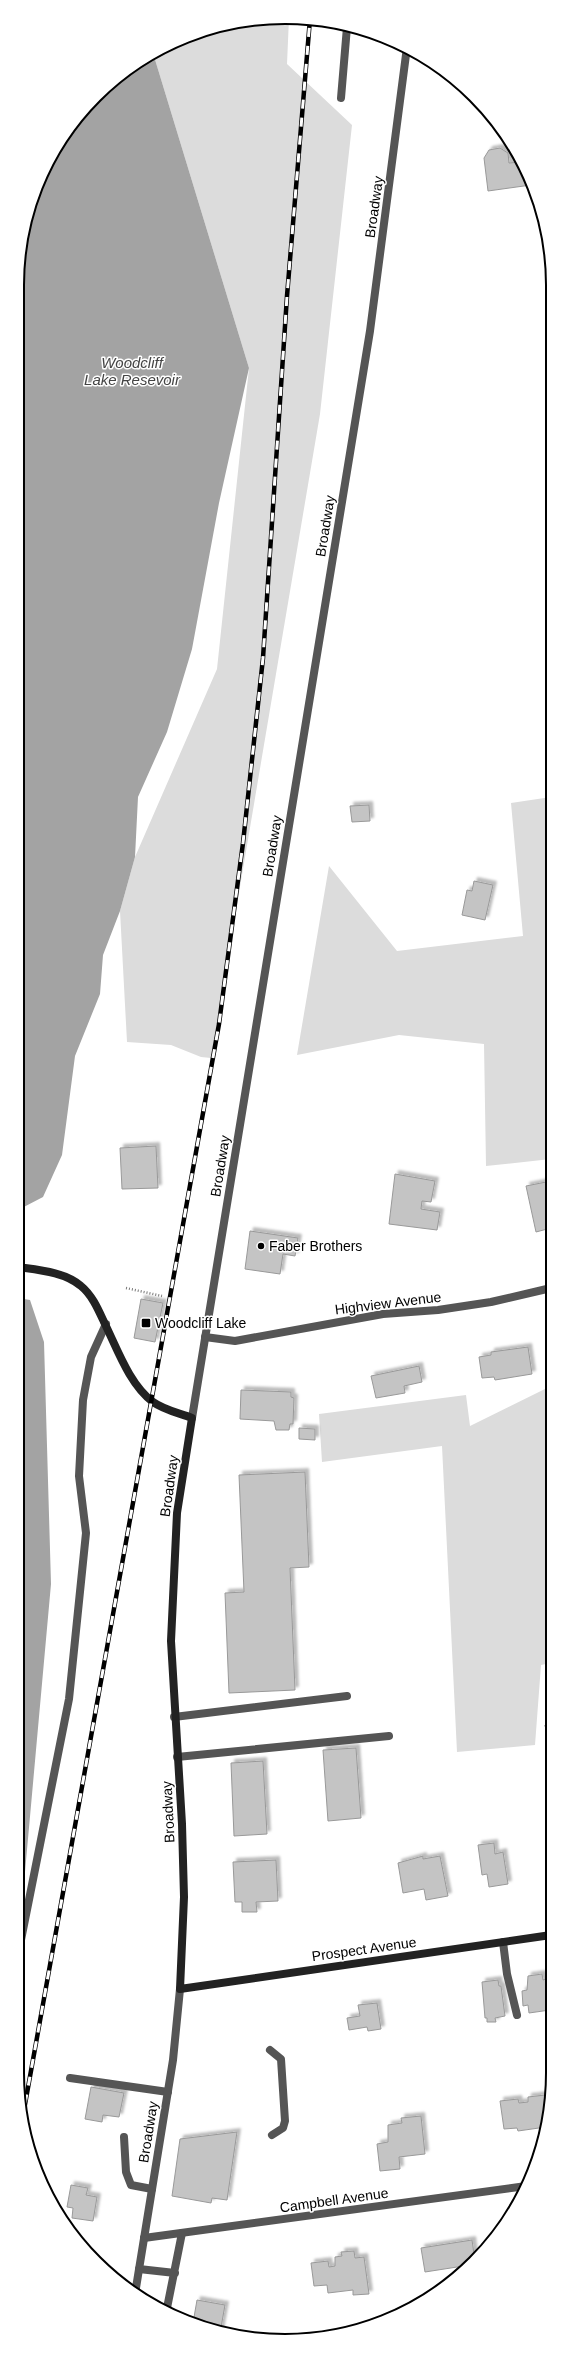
<svg xmlns="http://www.w3.org/2000/svg" width="570" height="2358" viewBox="0 0 570 2358" font-family="Arial,sans-serif">
<style>
.green{fill:#dcdcdc}
.water{fill:#a3a3a3}
.building{fill:#c4c4c4;stroke:#999;filter:url(#shadow)}
.lines{fill:none;stroke-linecap:round;stroke-linejoin:round}
.path{stroke:#777;stroke-width:2.5;stroke-dasharray:1 2;stroke-linecap:butt}
.service{stroke:#555;stroke-width:8}
.minor{stroke:#555;stroke-width:8}
.tertiary{stroke:#555;stroke-width:8}
.secondary{stroke:#222;stroke-width:8}
.rail-casing{stroke:#000;stroke-width:4.5}
.rail{stroke:#fff;stroke-width:3;stroke-dasharray:9;stroke-linecap:butt}
.poi-dot{fill:#000;stroke:#fff;stroke-width:1.5}
.labels{text-anchor:middle;dominant-baseline:central;stroke-width:3;stroke-linejoin:round;paint-order:stroke}
.street-label{font-size:14px;fill:#000;stroke:#fff}
.poi-label{font-size:14px;fill:#000;stroke:#fff;text-anchor:start}
.water-label{font-size:15px;font-style:italic;fill:#444;stroke:#fff}
.rim{fill:none;stroke:#000;stroke-width:2}
</style>
<defs>
<filter id="shadow"><feDropShadow dx="3.5" dy="-3.5" stdDeviation="1" flood-color="#0004"/></filter>
</defs>
<rect width="100%" height="100%" fill="#fff"/>
<path class="green" d="M268,18H289L287,64L352,125L320,414L211,1058L201,1057L171,1045L127,1042L120,911L135,857L217,669L249,368L153,53C188,31 227,24 268,18Z
M551,797V1159L486,1166L484,1044L399,1035L297,1055L329,866L397,951L523,936L511,803Z
M551,1386V1663L541,1665L535,1745L457,1752L442,1446L322,1462L319,1414L466,1395L470,1426Z"/>
<path class="water" d="M153,53L249,368L219,503L192,649L167,732L138,797L135,857L120,911L103,955L100,994L75,1056L62,1155L43,1197L18,1210L19,250L31,199L53,151L84,108L122,72Z
M18,1298L30,1300L44,1342L51,1584L23,1894L17,1922Z"/>
<path class="building" d="M500,148L508,153L509,163L521,162L520,159L525,167L531,185L488,191L484,158L489,150Z
M369,805L370,821L352,822L350,806Z
M474,881L493,885L485,920L462,915L467,890L472,891Z
M156,1146L158,1188L122,1189L120,1148Z
M395,1174L435,1181L431,1202L422,1201L421,1209L440,1212L437,1230L389,1224Z
M551,1181V1228L536,1232L526,1186Z
M250,1231L298,1238L295,1256L283,1254L280,1274L245,1269Z
M141,1299L163,1303L155,1342L134,1338Z
M528,1347L532,1374L495,1380L494,1377L482,1378L479,1357L491,1355V1352Z
M419,1366L422,1382L404,1386L405,1393L376,1398L371,1376Z
M241,1390L291,1392V1397L294,1398L293,1424H290L289,1430H276L274,1421L240,1419Z
M299,1428L315,1429V1440L299,1439Z
M305,1472L309,1567L290,1568L295,1690L229,1693L225,1593L244,1592L239,1475Z
M356,1748L361,1818L328,1821L323,1750Z
M263,1761L267,1834L234,1836L231,1763Z
M494,1843L495,1854L503,1852L508,1884L489,1887L487,1874L482,1875L478,1845Z
M423,1856V1859L440,1856L448,1896L426,1900L424,1889L403,1893L398,1863Z
M276,1860L278,1901L256,1902L257,1912H242V1902H235L233,1862Z
M542,1974L543,1980L546,1979L550,2010L529,2013L528,2005L523,2006L522,1991L527,1990L528,1976Z
M498,1980L499,1986H501L505,2016L495,2018L496,2022H487V2018H485L482,1982Z
M377,2003L381,2029L368,2031L367,2027L349,2030L347,2018L360,2016L358,2005Z
M91,2087L124,2093L119,2117L103,2115L102,2122L85,2119Z
M545,2095L547,2107L551,2108L546,2127L518,2131L517,2128L504,2129L500,2101L518,2099L519,2103L528,2102V2097Z
M421,2116L425,2154L399,2157L400,2169L380,2171L377,2144L388,2142V2125L402,2123L401,2118Z
M237,2132L227,2200L212,2198L211,2203L172,2196L180,2139Z
M71,2185L88,2188L86,2195L97,2197L93,2221L72,2218L73,2208L67,2207Z
M472,2240L475,2261L470,2265L425,2272L421,2248Z
M354,2251L355,2258L364,2257L369,2294L353,2295V2290L328,2293L327,2285L314,2286L311,2263L328,2261L329,2267L335,2266V2257L342,2256L341,2252Z
M197,2300L225,2305L220,2333L193,2323Z"/>
<g class="lines">
<path class="path" d="M126,1288L162,1296
M545,1725L551,1731"/>
<path class="service" d="M341,98L347,27
M174,1717L347,1696
M177,1757L389,1736
M503,1942L507,1974L517,2015
M17,1960L69,1699L86,1533L79,1476L83,1400L91,1357L106,1324
M270,2050L281,2059L285,2121L283,2128L272,2135
M70,2078L168,2092
M124,2137L126,2172L131,2185L152,2189
M139,2269L175,2273
M166,2313L182,2233"/>
<path class="minor" d="M205,1337L235,1341L383,1314L438,1310L491,1302L551,1288
M144,2238L526,2186"/>
<path class="tertiary" d="M192,1418L370,331L407,47
M135,2294L173,2060L180,1989"/>
<path class="secondary" d="M18,1267C39,1270 65,1272 81,1286C92,1295 98,1309 104,1322C117,1348 129,1384 153,1402C164,1410 179,1413 192,1418L177,1513L171,1641L182,1824L184,1897L180,1989L551,1935"/>
<g class="rail-casing">
<path id="rail" d="M22,2121L219,1024L243,843L263,658L287,296L310,19"/>
</g>
<use href="#rail" class="rail"/>
</g>
<g class="poi-dot">
<circle cx="261" cy="1246" r="4"/>
<rect x="141" y="1318" width="10" height="10" rx="2"/>
</g>
<g class="labels">
<g class="street-label">
<text transform="translate(374 207) rotate(-82)">Broadway</text>
<text transform="translate(325 526) rotate(-81)">Broadway</text>
<text transform="translate(272 846) rotate(-81)">Broadway</text>
<text transform="translate(220 1166) rotate(-81)">Broadway</text>
<text transform="translate(388 1303) rotate(-7)">Highview Avenue</text>
<text transform="translate(169 1486) rotate(-82)">Broadway</text>
<text transform="translate(168 1812) rotate(-93)">Broadway</text>
<text transform="translate(364 1949) rotate(-8)">Prospect Avenue</text>
<text transform="translate(148 2132) rotate(-81)">Broadway</text>
<text transform="translate(334 2200) rotate(-8)">Campbell Avenue</text>
</g>
<g class="poi-label">
<text x="269" y="1246">Faber Brothers</text>
<text x="155" y="1323">Woodcliff Lake</text>
</g>
<g class="water-label">
<text x="132" y="362">Woodcliff<tspan x="132" dy="17">Lake Resevoir</tspan></text>
</g>
</g>
<path d="M0 0H570V2358H0ZM285 24H285A261 261 0 0 1 546 285V2073A261 261 0 0 1 285 2334H285A261 261 0 0 1 24 2073V285A261 261 0 0 1 285 24Z" fill="#fff" fill-rule="evenodd"/>
<path class="rim" d="M285 24H285A261 261 0 0 1 546 285V2073A261 261 0 0 1 285 2334H285A261 261 0 0 1 24 2073V285A261 261 0 0 1 285 24Z"/>
</svg>
